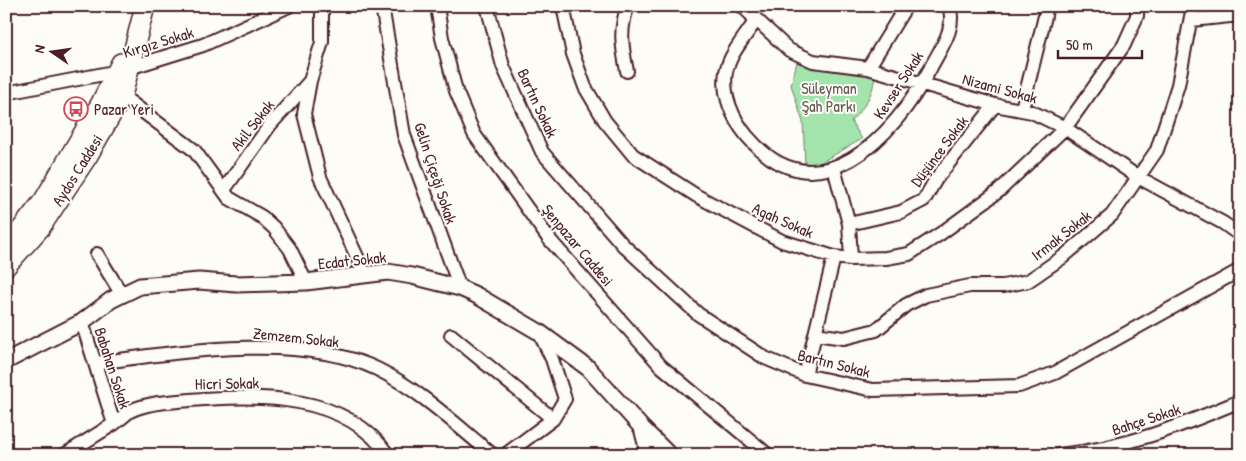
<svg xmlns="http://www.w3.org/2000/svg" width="1246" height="461" viewBox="0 0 1246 461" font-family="'Patrick Hand',sans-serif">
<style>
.green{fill:#a3e3ac;stroke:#76816c}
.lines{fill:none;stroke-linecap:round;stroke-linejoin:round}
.minor-casing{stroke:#4a1f2b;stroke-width:16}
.tertiary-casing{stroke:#4a1f2b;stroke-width:19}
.primary-casing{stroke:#4a1f2b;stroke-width:22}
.minor{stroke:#fdfcf7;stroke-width:12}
.tertiary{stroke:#fdfcf7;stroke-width:15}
.primary{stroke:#fdfcf7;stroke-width:19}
.labels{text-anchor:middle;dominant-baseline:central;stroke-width:4;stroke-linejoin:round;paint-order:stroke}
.street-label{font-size:16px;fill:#4a1f2b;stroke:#fdfcf7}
.park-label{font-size:16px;fill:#655a52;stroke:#fdfcf7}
.poi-label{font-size:16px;fill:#4a1f2b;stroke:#fdfcf7;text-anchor:start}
</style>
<rect width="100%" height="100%" fill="#fdfcf7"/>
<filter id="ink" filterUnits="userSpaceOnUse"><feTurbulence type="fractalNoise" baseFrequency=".02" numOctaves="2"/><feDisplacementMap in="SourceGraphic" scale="10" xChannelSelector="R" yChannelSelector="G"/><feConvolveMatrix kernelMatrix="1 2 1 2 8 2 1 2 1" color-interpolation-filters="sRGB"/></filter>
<g filter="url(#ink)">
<path class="green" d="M798,58L866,73L875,77C872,97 865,106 851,121L862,139L818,164L805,165L803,122L791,85Z"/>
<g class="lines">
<g class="minor-casing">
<path id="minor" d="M322,6V42L310,81L304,114L320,177L366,276
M382,6L404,135L460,288
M437,6L442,38L456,91L474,134L549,239L661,366L768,455
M487,6L503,66L542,152L623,245L698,314L765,358L805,375L873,390L1019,386L1055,373L1240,270
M563,6L573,54L585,87L605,121L633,155L697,196L782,241L834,257L851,259L886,258L909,254L940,234L999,191L1065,128L1124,45L1137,16V6
M742,6L789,50L813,61L868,68L995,105L1032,112L1065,128L1138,177L1223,223L1240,235
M756,20C746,36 730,53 726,72C722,95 733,119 747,136C817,219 894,137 930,69C940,49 957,28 949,6
M1192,20L1240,15
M868,68L906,6
M627,71C622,47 619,29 628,6
M6,93L119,71L203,45L289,6
M122,96L194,150L229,198L262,217L274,228L290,249L306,282
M1022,109L1045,16L1046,6
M834,168L849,224
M224,190L270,125L309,82
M97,254L122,295
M851,259L849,224L901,212L924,200L936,179L995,105
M82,322L114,424
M815,334L844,338L876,330L906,305L926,295L970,286H1003L1028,281L1063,257L1112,215L1157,150L1178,85L1193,6
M451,335L553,419
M96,363C177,352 301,332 377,369C420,390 456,425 493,455
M805,375L834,257
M64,455C80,445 96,435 112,425C119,421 124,415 130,411C148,402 171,402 190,400C256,394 346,393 388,455
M505,455L553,419L565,399L552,359L539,332
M831,455H835
M1059,455C1126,448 1178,427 1240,401"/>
</g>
<g class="tertiary-casing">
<path id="tertiary" d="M6,361L82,322L111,300L140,286L199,281L236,284L306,282L388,272L412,276L460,288L476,295L539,332L588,368L642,428L649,455
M643,429L669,455"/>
</g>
<g class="primary-casing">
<path id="primary" d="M9,245L44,200L101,103L121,63
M6,266L40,228L87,157L122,96L145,6"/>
</g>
<use href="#minor" class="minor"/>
<use href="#tertiary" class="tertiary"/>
<use href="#primary" class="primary"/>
</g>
</g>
<defs>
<g id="bus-ring" transform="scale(1.25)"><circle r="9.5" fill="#fdfcf7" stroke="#d1495b" stroke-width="1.5"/><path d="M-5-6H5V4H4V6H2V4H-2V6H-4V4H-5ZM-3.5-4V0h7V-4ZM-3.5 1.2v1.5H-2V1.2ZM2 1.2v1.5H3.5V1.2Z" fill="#d1495b"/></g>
</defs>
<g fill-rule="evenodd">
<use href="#bus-ring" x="76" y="109"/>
</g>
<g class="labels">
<g class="street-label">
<text transform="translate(158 42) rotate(-17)">Kırgız Sokak</text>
<text transform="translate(898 85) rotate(-57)">Kevser Sokak</text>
<text transform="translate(1000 88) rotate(15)">Nizami Sokak</text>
<text transform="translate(538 103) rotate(65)">Bartın Sokak</text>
<text transform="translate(252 125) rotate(-52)">Akil Sokak</text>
<text transform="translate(939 151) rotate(-53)">Düşünce Sokak</text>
<text transform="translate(77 170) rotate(-58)">Aydos Caddesi</text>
<text transform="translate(436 173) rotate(72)">Gelin Çiçeği Sokak</text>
<text transform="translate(783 220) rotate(24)">Agah Sokak</text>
<text transform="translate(1061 235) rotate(-38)">Irmak Sokak</text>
<text transform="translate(578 245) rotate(50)">Şenpazar Caddesi</text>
<text transform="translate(352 260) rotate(-6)">Ecdat Sokak</text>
<text transform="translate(296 337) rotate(6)">Zemzem Sokak</text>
<text transform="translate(834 363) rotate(14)">Bartın Sokak</text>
<text transform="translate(113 368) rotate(72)">Babahan Sokak</text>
<text transform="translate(227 383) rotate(-1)">Hicri Sokak</text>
<text transform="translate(1146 419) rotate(-18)">Bahçe Sokak</text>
</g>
<g class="park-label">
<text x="829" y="88">Süleyman<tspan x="829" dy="18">Şah Parkı</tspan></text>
</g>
<g class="poi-label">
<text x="94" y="109">Pazar Yeri</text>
</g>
</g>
<rect width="1246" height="461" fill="none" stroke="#fdfcf7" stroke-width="25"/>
<rect x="12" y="12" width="1221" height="436" fill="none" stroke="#4a1f2b" stroke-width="2" filter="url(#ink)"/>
<g transform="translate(52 52) rotate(283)" stroke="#fdfcf7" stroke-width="4" paint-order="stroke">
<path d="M0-4L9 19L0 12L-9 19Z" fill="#4a1f2b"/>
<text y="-8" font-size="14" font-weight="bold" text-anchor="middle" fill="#4a1f2b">N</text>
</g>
<path d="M1058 50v8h84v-8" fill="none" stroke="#4a1f2b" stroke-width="2.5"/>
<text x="1066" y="50" font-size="15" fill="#4a1f2b" stroke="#fdfcf7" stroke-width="4" paint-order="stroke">50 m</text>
</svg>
